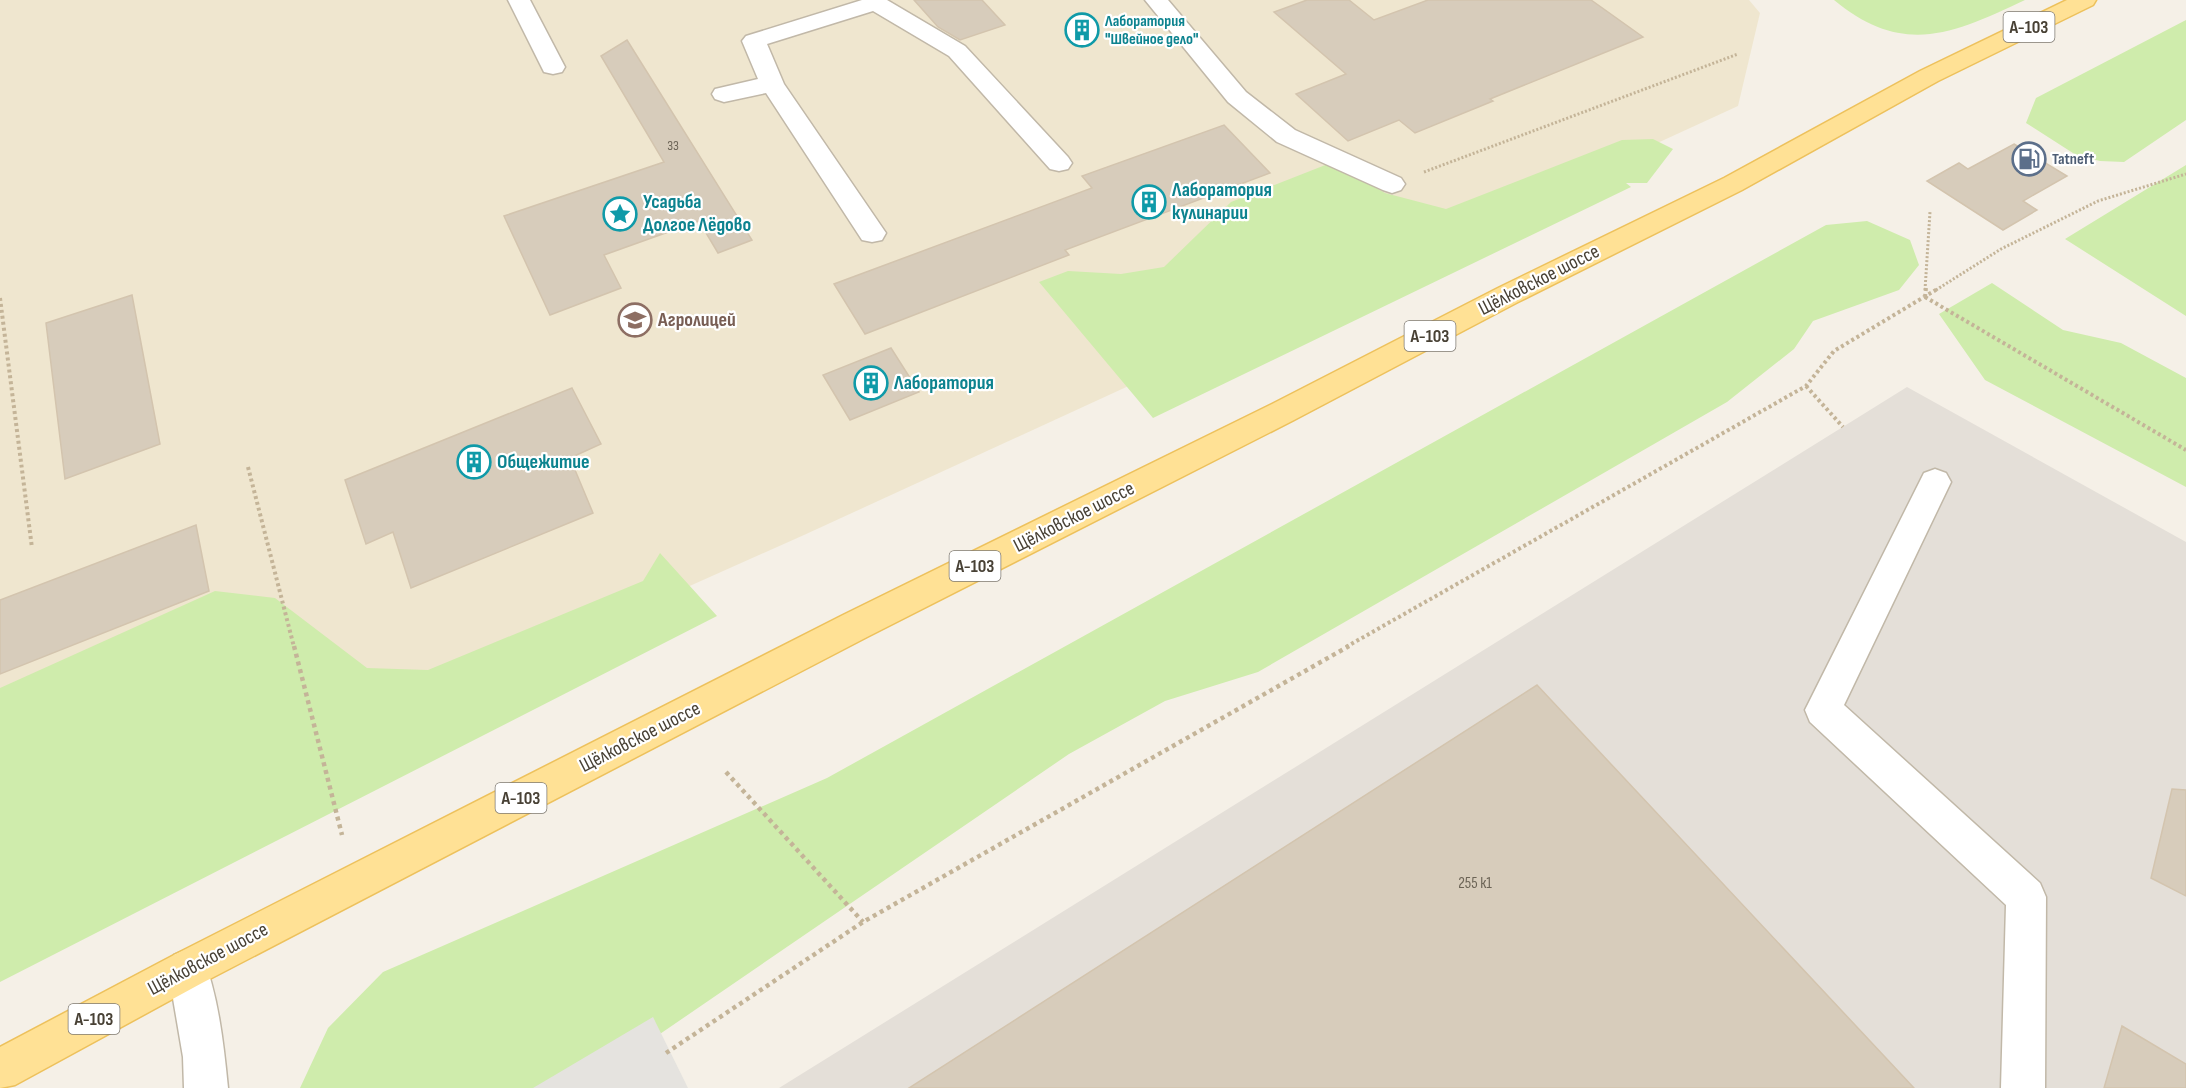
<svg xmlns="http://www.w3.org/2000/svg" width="2186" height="1088" viewBox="0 0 2186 1088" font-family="'Sofia Sans Condensed',sans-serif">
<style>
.industrial{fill:#e4dfd8}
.education{fill:#efe6cf}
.green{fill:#cfecac}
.parking{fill:#e5e3df}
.building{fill:#d7ccbb;stroke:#d3c4ae;stroke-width:1.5}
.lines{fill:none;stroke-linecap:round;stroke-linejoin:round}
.minor-casing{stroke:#c1b8a8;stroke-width:3}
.major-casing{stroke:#edc15c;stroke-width:3}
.path-far2{stroke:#c4b498;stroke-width:3;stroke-dasharray:2 2;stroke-linecap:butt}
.path-far1{stroke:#c4b498;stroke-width:4;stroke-dasharray:3 3;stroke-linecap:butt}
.path{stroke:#c4b498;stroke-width:4.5;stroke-dasharray:4 4;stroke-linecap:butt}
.minor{fill:#fff;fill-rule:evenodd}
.major{fill:#ffe195;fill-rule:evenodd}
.labels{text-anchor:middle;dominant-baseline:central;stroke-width:4.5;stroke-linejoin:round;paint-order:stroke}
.far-number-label{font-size:14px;fill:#6c6456}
.far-culture-label{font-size:16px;font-weight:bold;fill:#0d838f;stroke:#fff;text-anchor:start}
.far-service-label{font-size:16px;font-weight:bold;fill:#4e5e75;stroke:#fff;text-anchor:start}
.number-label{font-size:16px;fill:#6c6456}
.shield{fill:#fff;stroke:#7f7a72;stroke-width:1.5}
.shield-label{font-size:18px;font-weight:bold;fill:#484135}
.culture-label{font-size:20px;font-weight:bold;fill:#0d838f;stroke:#fff;text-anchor:start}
.street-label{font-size:20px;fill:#484135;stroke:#fff}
.education-label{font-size:20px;font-weight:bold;fill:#785e54;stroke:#fff;text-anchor:start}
</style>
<rect width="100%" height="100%" fill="#f5f0e7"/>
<path class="industrial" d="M1907,387L2186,542V1088H779Z"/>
<path class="education" d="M0,0H1749L1760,13L1738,106L804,535L0,894Z"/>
<path class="green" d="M1834,0H2025C1953,34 1903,57 1834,0Z
M2186,20V120L2124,162L2100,161L2076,155L2026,123L2036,98Z
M1653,139L1673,149L1647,183H1626L1631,187L1153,418L1039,282L1068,271L1121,274L1164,267L1231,202L1333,162L1385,193L1446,209L1622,140Z
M2186,165V316L2065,239Z
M1867,221L1910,240L1919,265L1899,290L1813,321L1794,349L1727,402L1258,672L1165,701L1069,754L581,1088H300L328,1028L383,972L827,778L1826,225Z
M1992,283L2063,330L2121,343L2186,378V487L1985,380L1939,314Z
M660,553L717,616L0,982V688L215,591L275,598L367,668L428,670L643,581Z"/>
<path class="parking" d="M653,1017L688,1088H533Z"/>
<path class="building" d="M914,0H982L1005,25L960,40L938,27Z
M1307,0H1349L1374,20L1428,0H1591L1643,37L1490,99L1493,101L1415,133L1399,120L1348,141L1296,94L1346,74L1274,12Z
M627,40L752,240L718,253L699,221L604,255L621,288L550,315L504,216L664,162L601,56Z
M1224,125L1270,173L1065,250L1069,255L865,334L834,284L1092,188L1082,176Z
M2014,144L2067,176L2023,201L2037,210L2003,230L1927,181L1959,163L1968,169Z
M132,295L160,444L65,479L46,323Z
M891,348L919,392L850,420L823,375Z
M572,388L601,444L570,458L593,513L411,588L393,532L366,544L345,480Z
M196,525L209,591L0,674V600Z
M1537,685L1914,1088H909Z
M2172,789L2186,790V896L2151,878Z
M2122,1026L2186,1064V1088H2104Z"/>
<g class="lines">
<g class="minor-casing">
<path id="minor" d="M508,0H530L565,67L562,72L553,74L544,72Z
M862,0H887L965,46L1068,157L1072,163L1068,169L1059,171L1050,169L949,56L873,11L767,44L784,84L886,233L882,240L872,242L862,240L766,93L724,102L715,99L712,94L715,89L758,79L742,41L746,36Z
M1145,0H1168L1246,92L1295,130L1401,178L1405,184L1401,190L1392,193L1383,190L1277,142L1228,102Z
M1935,469L1946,473L1951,482L1844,705L2040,883L2046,897L2045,1088H2001L2006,905L1810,722L1805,710L1924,473Z
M188,949L202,955C218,993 224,1046 228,1088H184L183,1057L168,969L174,955Z"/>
</g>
<g class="major-casing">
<path id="major" d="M2067,0H2096L2093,5L1938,81L1742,190L1518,302L1294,420L867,637L202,983L15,1085L0,1088V1047L174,955L843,615L1272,404L1498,288L1724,178L1920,71Z"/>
</g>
<path class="path-far2" d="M1424,172L1738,54
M1925,290L1930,212
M1936,290L2001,249L2098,201L2186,174"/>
<path class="path-far1" d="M1925,297L2186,450
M1925,297L1926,288
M0,298L32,548
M1806,386L1843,427
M248,467L294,647
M1346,647L1806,386L1834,351L1939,288"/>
<path class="path" d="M294,646L342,835
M726,772L863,922
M666,1053L863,922L1349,646"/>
<use href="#minor" class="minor"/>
<use href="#major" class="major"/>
</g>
<defs>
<g id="building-ring" transform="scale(1.725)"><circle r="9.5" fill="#fff" stroke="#0f9aa8" stroke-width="1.5"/><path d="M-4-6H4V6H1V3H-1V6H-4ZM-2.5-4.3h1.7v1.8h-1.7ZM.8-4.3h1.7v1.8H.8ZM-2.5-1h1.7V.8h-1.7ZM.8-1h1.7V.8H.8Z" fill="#0f9aa8"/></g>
<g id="fuel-ring" transform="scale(1.725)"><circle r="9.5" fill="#fff" stroke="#5c6f8a" stroke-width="1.5"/><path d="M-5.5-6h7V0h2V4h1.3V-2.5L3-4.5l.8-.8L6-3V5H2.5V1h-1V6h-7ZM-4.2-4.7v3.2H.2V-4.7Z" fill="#5c6f8a"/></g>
<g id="sight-ring" transform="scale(1.725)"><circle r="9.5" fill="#fff" stroke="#0f9aa8" stroke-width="1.5"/><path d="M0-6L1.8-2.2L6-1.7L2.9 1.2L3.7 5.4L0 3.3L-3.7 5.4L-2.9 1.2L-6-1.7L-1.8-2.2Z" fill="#0f9aa8"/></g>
<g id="university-ring" transform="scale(1.725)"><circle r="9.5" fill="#fff" stroke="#8d6e63" stroke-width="1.5"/><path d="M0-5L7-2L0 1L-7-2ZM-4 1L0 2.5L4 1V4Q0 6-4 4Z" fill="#8d6e63"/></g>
</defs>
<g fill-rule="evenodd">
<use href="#building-ring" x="1082" y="30"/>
<use href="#fuel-ring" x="2029" y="159"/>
<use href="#building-ring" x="1149" y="202"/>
<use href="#sight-ring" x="620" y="214"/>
<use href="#university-ring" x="635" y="320"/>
<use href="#building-ring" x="871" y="383"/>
<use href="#building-ring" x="474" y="462"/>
</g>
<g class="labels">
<g class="far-number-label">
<text x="673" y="145">33</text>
</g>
<g class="far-culture-label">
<text x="1105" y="21">Лаборатория<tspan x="1105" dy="18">"Швейное дело"</tspan></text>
</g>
<g class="far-service-label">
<text x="2052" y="159">Tatneft</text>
</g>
<g class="number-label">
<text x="1475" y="883">255 к1</text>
</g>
<g class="shield">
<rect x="2003.5" y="12" width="51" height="30" rx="4.5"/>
<rect x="1404.5" y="321" width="51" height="30" rx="4.5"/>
<rect x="949.5" y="551" width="51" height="30" rx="4.5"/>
<rect x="495.5" y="783" width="51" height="30" rx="4.5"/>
<rect x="68.5" y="1004" width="51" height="30" rx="4.5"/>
</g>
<g class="shield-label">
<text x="2029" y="27">А-103</text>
<text x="1430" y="336">А-103</text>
<text x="975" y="566">А-103</text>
<text x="521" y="798">А-103</text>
<text x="94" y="1019">А-103</text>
</g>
<g class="culture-label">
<text x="1172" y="190">Лаборатория<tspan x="1172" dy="23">кулинарии</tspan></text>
<text x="643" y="202">Усадьба<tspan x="643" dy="23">Долгое Лёдово</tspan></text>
<text x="894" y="383">Лаборатория</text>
<text x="497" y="462">Общежитие</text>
</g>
<g class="street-label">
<text transform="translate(1539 280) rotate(-27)">Щёлковское шоссе</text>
<text transform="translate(1074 517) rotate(-27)">Щёлковское шоссе</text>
<text transform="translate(640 737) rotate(-27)">Щёлковское шоссе</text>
<text transform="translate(208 959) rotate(-28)">Щёлковское шоссе</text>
</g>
<g class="education-label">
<text x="658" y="320">Агролицей</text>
</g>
</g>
</svg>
